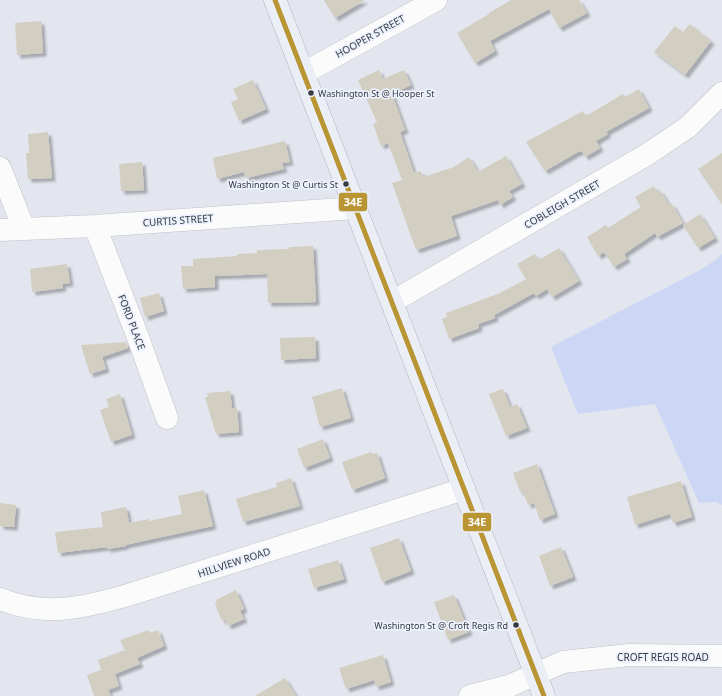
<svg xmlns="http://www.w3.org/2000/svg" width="722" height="696" viewBox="0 0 722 696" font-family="'Noto Sans',sans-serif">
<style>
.green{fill:#ccd7f6}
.building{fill:#d3cec2;filter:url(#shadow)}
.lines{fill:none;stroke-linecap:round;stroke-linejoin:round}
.minor-casing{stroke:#c0c2c9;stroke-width:23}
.major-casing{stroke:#b2b6c4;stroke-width:23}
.minor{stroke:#fbfbfc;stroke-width:22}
.major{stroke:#ebeef5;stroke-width:22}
.bus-1-casing{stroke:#ecf1fe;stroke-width:8}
.bus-1{stroke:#b99633;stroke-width:5}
.bus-dot{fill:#383a40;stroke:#ecf1fe;stroke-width:1.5}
.labels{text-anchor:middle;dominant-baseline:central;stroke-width:3.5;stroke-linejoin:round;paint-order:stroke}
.bus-label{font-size:9px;fill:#383a40;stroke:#ecf1fe;text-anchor:end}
.street-label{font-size:10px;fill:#383a40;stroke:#ecf1fe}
.line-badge{stroke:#ecf1fe;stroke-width:1.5}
.badge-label{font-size:11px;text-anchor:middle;font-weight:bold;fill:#fff}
</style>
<defs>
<filter id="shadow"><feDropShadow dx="3.5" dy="3.5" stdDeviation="1" flood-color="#0004"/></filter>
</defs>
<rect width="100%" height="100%" fill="#e3e6ee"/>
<path class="green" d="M722,254V505L716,502L699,503L655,404L578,414L551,347L700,270L717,259Z"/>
<path class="building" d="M324,0H365L335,18Z
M511,0H579L587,13L559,28L549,9L490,41L495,51L475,63L457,33L489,14V13Z
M41,21L43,53L17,55L15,23Z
M690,24L711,41L685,75L654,52L675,26L683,32Z
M379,70L383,79L404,70L411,85L392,94L405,130L400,132L414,173L421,171L423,177L454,167L469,157L478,172L506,156L522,184L509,191L513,197L500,205L498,200L451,216L457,236L416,250L392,183L402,180L388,143L381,146L373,124L377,122L358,80Z
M253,80L266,109L239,121L231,102L238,99L233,89Z
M639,89L649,108L606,132L608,134L596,141L600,148L585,157L582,151L578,152L545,171L526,142L583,111L586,116L623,94L625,97Z
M48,132L52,178L28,179L26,153H29L28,134Z
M285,141L290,162L282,163L284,169L246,178L244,172L217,179L213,158Z
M722,153V204L698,169Z
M142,162L144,190L121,191L119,164Z
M654,186L657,192L660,190L669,205L672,204L683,223L657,237L655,233L624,254L627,259L614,267L604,252L598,256L587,237L606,225L608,228L641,207L635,197Z
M700,214L715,238L698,248L683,225Z
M313,246L316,302L268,303L267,274L215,276V287L183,289L181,266H193V259L237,256V254L257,253V250L289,249V247Z
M559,248L579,281L552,297L547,289L536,296L534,293L494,315L495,318L478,324L479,328L449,339L442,319L447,317L446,313L500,293L526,279L517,264L535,254L539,260Z
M67,264L70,283L62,284L63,288L32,292L30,269Z
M159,293L164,311L145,317L140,298Z
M315,337L316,358L281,360L280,338Z
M126,342L128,348L102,357L106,369L90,374L81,345Z
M342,388L351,418L320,427L312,397Z
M503,389L510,407L517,404L527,428L506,436L489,394Z
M230,391L232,408H237L239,432L216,434L205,397H208L207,393Z
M120,394L132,435L111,442L100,410L109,407L106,399Z
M323,439L330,458L304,468L297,449Z
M371,452L372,454L377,453L385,478L352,490L342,462Z
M537,464L555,514L540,520L534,503L528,505L523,491L520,492L513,473Z
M291,478L300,506L243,522L236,499L277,487L276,483Z
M681,481L692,517L673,523L670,514L635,525L627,497Z
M204,490L213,526L125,545L126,546L107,549V547L58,553L55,532L103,527L101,512L126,507L129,523L149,519V521L182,514L178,496Z
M0,503L16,505L14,527L0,526Z
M399,538L411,571L382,582L370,548Z
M561,547L573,577L550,586L539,556Z
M338,560L344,579L314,588L308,569Z
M236,590L244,609L240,611L244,619L228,626L225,619L222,621L215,604L217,602L216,600Z
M454,595L469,632L448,640L434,602Z
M149,630L150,633L158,630L164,646L137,658L140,664L115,674L119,686L108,690L111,696H94L87,675L101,670L98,660L125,650L120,640Z
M383,655L391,682L376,687L374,680L346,689L339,668Z
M285,678L296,696H255Z"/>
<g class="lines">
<g class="minor-casing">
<path id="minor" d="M304,73L436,0
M0,168L24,229
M95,226L136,332L167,418
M0,230L95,226L356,208
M392,302L648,154L688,127L722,93
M0,599C44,617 82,608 125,596L464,489
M470,696L509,686L563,662L629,655L722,656"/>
</g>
<g class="major-casing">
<path id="major" d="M275,0L544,696"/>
</g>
<use href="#minor" class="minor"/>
<use href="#major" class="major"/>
<g class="bus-1-casing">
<path id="bus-1" d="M275,0L544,696"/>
</g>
<use href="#bus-1" class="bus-1"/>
</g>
<g class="bus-dot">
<circle cx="311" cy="93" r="3.5"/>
<circle cx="346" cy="184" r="3.5"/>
<circle cx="516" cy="625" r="3.5"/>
</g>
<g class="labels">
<g class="bus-label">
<text x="318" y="93" text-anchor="start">Washington St @ Hooper St</text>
<text x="338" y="184">Washington St @ Curtis St</text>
<text x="508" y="625">Washington St @ Croft Regis Rd</text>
</g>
<g class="street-label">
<text transform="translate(370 36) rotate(-29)">HOOPER STREET</text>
<text transform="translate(562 204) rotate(-30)">COBLEIGH STREET</text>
<text transform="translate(178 220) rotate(-4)">CURTIS STREET</text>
<text transform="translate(132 322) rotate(69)">FORD PLACE</text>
<text transform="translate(234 562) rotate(-18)">HILLVIEW ROAD</text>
<text x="663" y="657">CROFT REGIS ROAD</text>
</g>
</g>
<g class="line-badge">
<rect x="338" y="192" width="30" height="20" rx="4" fill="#b99633"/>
<rect x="462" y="512" width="30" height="20" rx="4" fill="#b99633"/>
</g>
<g class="badge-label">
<text x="353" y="206">34E</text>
<text x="477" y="526">34E</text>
</g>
</svg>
